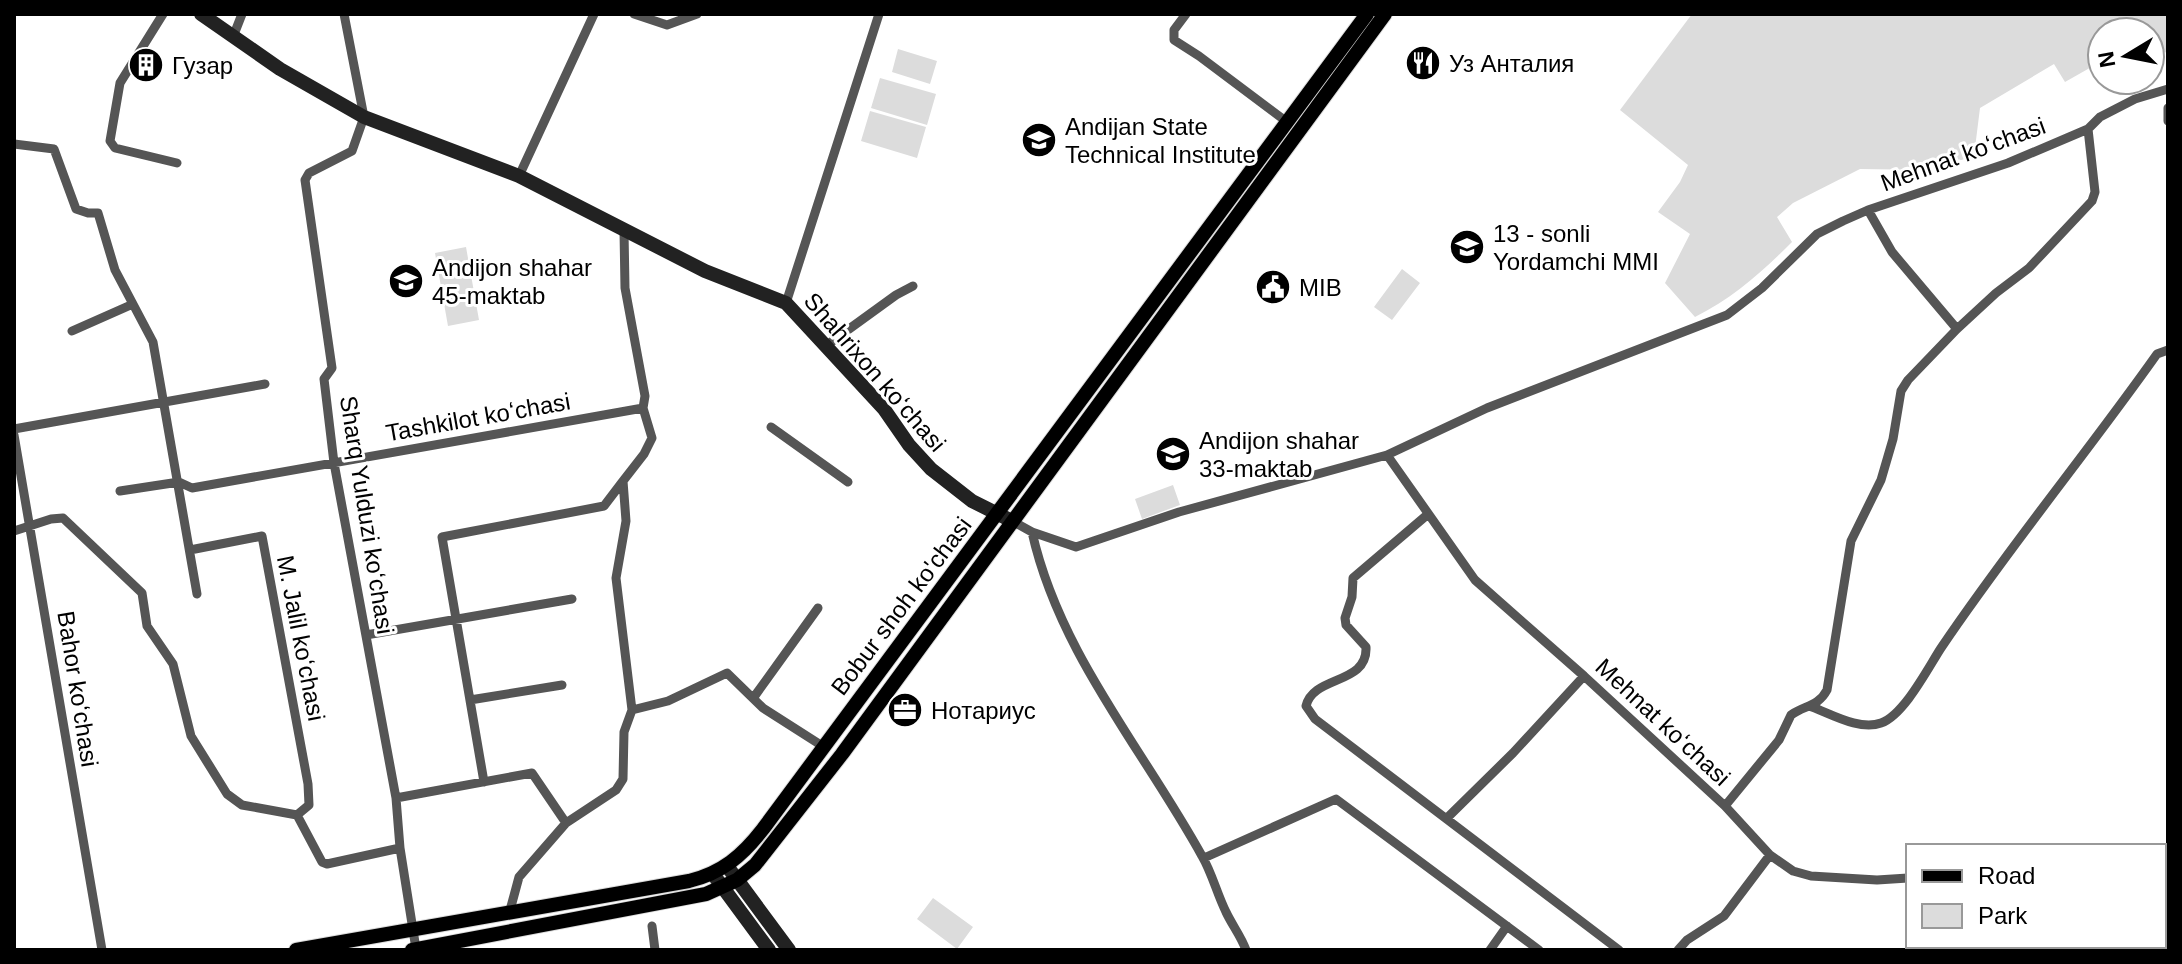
<svg xmlns="http://www.w3.org/2000/svg" width="2182" height="964" viewBox="0 0 2182 964" font-family="Arial,sans-serif">
<style>
.green{fill:#dcdcdc}
.lines{fill:none;stroke-linecap:round;stroke-linejoin:round}
.primary-casing{stroke:#dbdbdb;stroke-width:16}
.street{stroke:#555;stroke-width:9}
.secondary{stroke:#222;stroke-width:14}
.primary{stroke:#000;stroke-width:14}
.labels{text-anchor:middle;dominant-baseline:central;stroke-width:6;stroke-linejoin:round;paint-order:stroke}
.poi-label{font-size:24px;fill:#000;stroke:#fff;text-anchor:start}
.street-label{font-size:24px;fill:#000;stroke:#fff}
</style>
<rect width="100%" height="100%" fill="#fff"/>
<path class="green" d="M1692,14H2168V49L2165,53L2150,32H2102V61L2065,82L2054,64L1980,108L1974,156L1930,170L1860,169L1793,203L1777,217L1792,242C1762,272 1733,298 1695,317L1665,283L1690,234L1658,212L1680,182L1688,165L1620,110Z
M898,49L937,61L930,84L892,72Z
M880,78L936,94L927,125L871,108Z
M870,111L926,127L917,158L861,141Z
M466,247L479,320L448,326L435,253Z
M1402,269L1420,283L1392,320L1374,307Z
M1173,485L1180,505L1142,519L1135,499Z
M933,898L973,927L957,949L917,919Z"/>
<g class="lines">
<g class="primary-casing">
<path id="primary" d="M296,950L689,881C722,873 742,856 763,829L1367,14
M412,950L706,894L737,880L755,865L842,754L1385,14"/>
</g>
<path class="street" d="M163,14L120,83L110,141L115,148L177,163
M344,14L364,117L352,151L309,173L305,180L332,368L324,379L334,463L396,798L400,848L416,949
M634,14L667,25L697,14
M1186,14L1174,30V40L1199,56L1287,122
M233,37L242,14
M2168,108V121
M14,144L54,149L76,209L88,213H98L115,270L153,342L197,594
M519,176L594,14
M1868,210L1892,252L1957,329
M786,303L879,14
M72,331L133,304
M827,345L896,295L913,286
M771,427L848,482
M14,429L265,384
M14,435L102,950
M1387,455L1487,408L1727,315L1762,288L1817,234L1843,221L1868,210L2008,163L2088,129L2100,117L2135,99L2168,89
M120,491L179,482L192,488L643,408
M1427,515L1353,578L1352,597L1345,618L1346,625L1366,647C1368,685 1313,675 1306,706L1315,719L1619,950
M1012,521L1032,532L1076,547L1179,512L1387,455L1475,580L1584,676L1725,806L1770,855L1793,871L1811,876L1877,880L1908,878
M14,531L51,519L63,518L142,593L147,626L173,664L191,736L227,794L242,805L297,815L322,862L327,864L400,848
M1032,532C1059,653 1143,749 1202,856C1212,873 1217,894 1226,912C1232,925 1241,936 1246,950
M190,550L262,536L308,784L309,805L297,815
M366,635L572,599
M754,697L818,608
M470,700L562,685
M1812,707C1831,714 1860,731 1881,723C1904,715 1928,668 1941,648C2009,547 2087,453 2157,354L2168,350
M632,710L668,701L727,673L763,708L824,747
M484,782L442,537L604,506L623,481
M396,798L532,773L566,823
M1725,806L1779,740L1791,715C1805,705 1818,707 1827,690L1851,541L1881,480L1893,439L1901,391L1908,380L1957,329L1996,293L2029,268L2092,201L2095,192L2088,129
M1447,818L1513,753L1584,676
M1204,858L1336,799L1539,950
M509,914L519,877L566,823L616,790L623,779L624,732L632,710L616,578L626,521L623,481L644,454L652,438L643,408L645,396L625,288L624,231
M652,926L655,950
M2055,946L2060,950
M1490,950L1507,926
M1678,950L1687,940L1724,916L1770,855"/>
<path class="secondary" d="M201,14L280,69L364,117L519,176L705,271L786,303L884,409L909,445L931,469L972,501L1012,521
M727,866L789,950
M713,874L769,950"/>
<use href="#primary" class="primary"/>
</g>
<defs>
<g id="restaurant-disc" transform="scale(1.8)"><circle r="9.5" fill="#000" stroke="#fff"/><path d="M-5-6h1v4h1v-4h1v4h1v-4h1v5L-1.5 .5V6h-2V.5L-5-1ZM5-6V6H3V1.5H1.5Q1.5-4 5-6Z" fill="#fff"/></g>
<g id="building-disc" transform="scale(1.8)"><circle r="9.5" fill="#000" stroke="#fff"/><path d="M-4-6H4V6H1V3H-1V6H-4ZM-2.5-4.3h1.7v1.8h-1.7ZM.8-4.3h1.7v1.8H.8ZM-2.5-1h1.7V.8h-1.7ZM.8-1h1.7V.8H.8Z" fill="#fff"/></g>
<g id="university-disc" transform="scale(1.8)"><circle r="9.5" fill="#000" stroke="#fff"/><path d="M0-5L7-2L0 1L-7-2ZM-4 1L0 2.5L4 1V4Q0 6-4 4Z" fill="#fff"/></g>
<g id="school-disc" transform="scale(1.8)"><circle r="9.5" fill="#000" stroke="#fff"/><path d="M0-5L7-2L0 1L-7-2ZM-4 1L0 2.5L4 1V4Q0 6-4 4Z" fill="#fff"/></g>
<g id="civic-disc" transform="scale(1.8)"><circle r="9.5" fill="#000" stroke="#fff"/><path d="M-.6-6.5H3V-4.5H.6V-3L4-1V1h2V6H-6V1h2V-1L-.6-3ZM-1.2 2.5V6h2.4V2.5Z" fill="#fff"/></g>
<g id="office-disc" transform="scale(1.8)"><circle r="9.5" fill="#000" stroke="#fff"/><path d="M-6-3h4V-5.5h4V-3h4V5H-6ZM-1-4.5V-3h2v-1.5ZM-6 0V1H6V0Z" fill="#fff"/></g>
</defs>
<g fill-rule="evenodd">
<use href="#restaurant-disc" x="1423" y="63"/>
<use href="#building-disc" x="146" y="65"/>
<use href="#university-disc" x="1039" y="140"/>
<use href="#school-disc" x="1467" y="247"/>
<use href="#school-disc" x="406" y="281"/>
<use href="#civic-disc" x="1273" y="287"/>
<use href="#school-disc" x="1173" y="454"/>
<use href="#office-disc" x="905" y="710"/>
</g>
<g class="labels">
<g class="poi-label">
<text x="1449" y="63">Уз Анталия</text>
<text x="172" y="65">Гузар</text>
<text x="1065" y="126">Andijan State<tspan x="1065" dy="28">Technical Institute</tspan></text>
<text x="1493" y="233">13 - sonli<tspan x="1493" dy="28">Yordamchi MMI</tspan></text>
<text x="432" y="267">Andijon shahar<tspan x="432" dy="28">45-maktab</tspan></text>
<text x="1299" y="287">MIB</text>
<text x="1199" y="440">Andijon shahar<tspan x="1199" dy="28">33-maktab</tspan></text>
<text x="931" y="710">Нотариус</text>
</g>
<g class="street-label">
<text transform="translate(1963 154) rotate(-20)">Mehnat koʻchasi</text>
<text transform="translate(875 372) rotate(49)">Shahrixon koʻchasi</text>
<text transform="translate(478 417) rotate(-10)">Tashkilot koʻchasi</text>
<text transform="translate(367 515) rotate(81)">Sharq Yulduzi koʻchasi</text>
<text transform="translate(901 606) rotate(-53)">Bobur shoh ko'chasi</text>
<text transform="translate(301 638) rotate(79)">M. Jalil koʻchasi</text>
<text transform="translate(78 689) rotate(81)">Bahor koʻchasi</text>
<text transform="translate(1663 722) rotate(43)">Mehnat koʻchasi</text>
</g>
</g>
<rect width="2182" height="964" fill="none" stroke="#000000" stroke-width="32"/>
<rect x="1906" y="844" width="260" height="104" fill="#ffffff" stroke="#999999" stroke-width="2"/>
<rect x="1922" y="870" width="40" height="12" fill="#000000" stroke="#999999" stroke-width="2"/>
<text x="1978" y="884" font-size="24" fill="#000000">Road</text>
<rect x="1922" y="904" width="40" height="24" fill="#dcdcdc" stroke="#999999" stroke-width="2"/>
<text x="1978" y="924" font-size="24" fill="#000000">Park</text>
<g transform="translate(2126 56) rotate(260)"><circle r="38" fill="#ffffff" stroke="#999999" stroke-width="2"/>
<path d="M0-6L14 30L0 20L-14 30Z" fill="#000000"/>
<text y="-12" font-size="22" font-weight="bold" text-anchor="middle" fill="#000000">N</text>
</g>
</svg>
